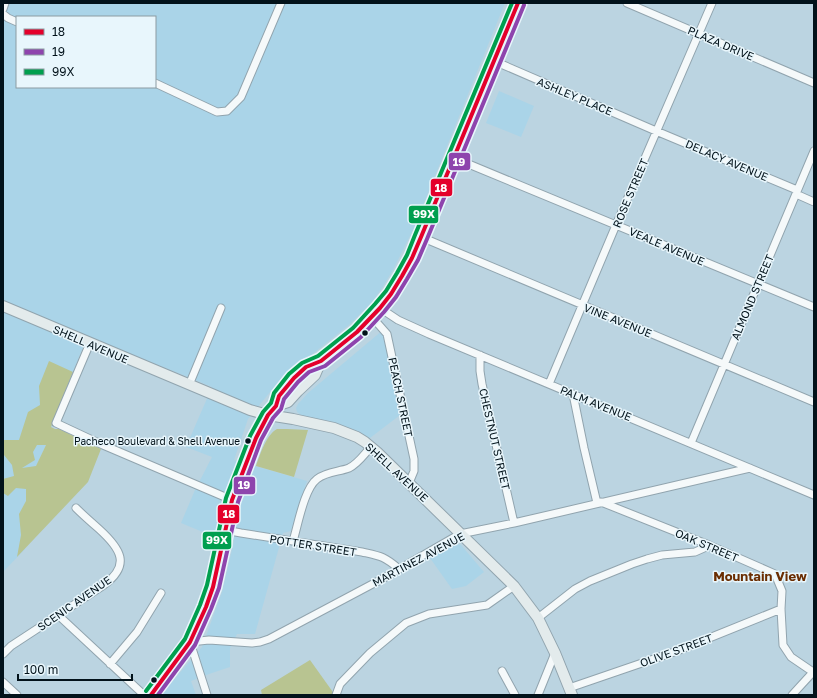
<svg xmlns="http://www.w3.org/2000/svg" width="817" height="698" viewBox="0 0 817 698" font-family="'Golos Text',sans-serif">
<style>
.built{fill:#aad4e8;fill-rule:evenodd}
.green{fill:#b8c491;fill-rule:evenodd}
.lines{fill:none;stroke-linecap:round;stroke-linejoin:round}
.street-casing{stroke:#91a4ae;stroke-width:9}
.secondary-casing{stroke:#91a4ae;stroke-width:12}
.street{stroke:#f5f9fa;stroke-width:7}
.secondary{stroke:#e3ebec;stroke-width:10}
.bus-1-casing{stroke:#e8f6fc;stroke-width:7}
.bus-2-casing{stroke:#e8f6fc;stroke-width:7}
.bus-3-casing{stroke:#e8f6fc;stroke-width:7}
.bus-1{stroke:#e4002b;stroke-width:4}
.bus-2{stroke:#8e44ad;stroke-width:4}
.bus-3{stroke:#009f4e;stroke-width:4}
.bus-dot{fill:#02121a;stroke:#e8f6fc;stroke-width:1.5}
.labels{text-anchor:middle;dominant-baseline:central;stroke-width:3;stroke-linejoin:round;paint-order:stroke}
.bus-label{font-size:10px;fill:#02121a;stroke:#e8f6fc;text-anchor:end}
.street-label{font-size:11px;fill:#02121a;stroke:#e8f6fc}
.quarter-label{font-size:13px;font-weight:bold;fill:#6a2d02;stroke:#e8f6fc}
.line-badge{stroke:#e8f6fc;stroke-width:1.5}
.badge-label{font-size:11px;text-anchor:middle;font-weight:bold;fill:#fff}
</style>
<rect width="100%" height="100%" fill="#bbd4e1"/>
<path class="built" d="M3,3H505L413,230L394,268L382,288L372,302L350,324L295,368L275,386L248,419L234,460L307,481L291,531L283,533L255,634H237L230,648V667L209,674L191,681L196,695H162L172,682L202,647L222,592L234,541L210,535L181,523L195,490L212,457L186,447L212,387L183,375L87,337L52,425L46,445L26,488L25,549L3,572ZM17,17H155V87H17Z
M499,91L534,106L521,137L486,123Z
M383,330L404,412L370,438L340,425L328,421L306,417L301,415L297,412L296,408L298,404L308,393Z
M456,544L461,545L484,572L466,586L452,589L430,558Z"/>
<path class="green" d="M49,361L73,372L51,427L55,429H59L101,449L88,482L17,557L21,535L19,514L26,501V489L16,488L8,496L3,493V479L14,476L12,465L4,455L3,456V440H19L28,412L40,405L39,386ZM37,445H46L36,466L22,468L35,460L33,452Z
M277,429H287L308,430L294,477L256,466C260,455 266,435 277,429Z
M310,660L335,695H262L261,690Z"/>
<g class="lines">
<g class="street-casing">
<path id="street" d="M627,3L814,83
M3,9L5,3
M3,14L8,18L17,22
M494,61L656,131L797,190
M155,83L217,112L227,111L241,97L281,3
M454,158L814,307
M796,194L814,202
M421,237L814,402
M380,308L398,320L429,334L814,495
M372,317L387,334L414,459V471L409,483
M90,343L56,423L103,445L232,500
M480,355V371L482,384L514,523
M549,384L616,225L712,3
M189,385L221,308
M573,394L584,448L597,503
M691,443L814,151
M601,502L709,545L775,574L782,591L781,609L783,645L791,657L813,672
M225,530L241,533L362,552C380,556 384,556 399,569
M293,541C298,525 304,489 317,479C327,471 339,472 349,468C359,463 364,454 371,447
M58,615L144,695
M538,618L575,589L590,581L632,564L647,559L662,555L695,552L704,548L709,545
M3,654L11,646L104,585C131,565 121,549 99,529C91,522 83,515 76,508
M110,664L137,632L161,593
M502,671L515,695
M3,682L17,695
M569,688L677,651L781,609
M207,695L190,642L209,640L252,643L260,642L269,639L382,579L460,534L514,523L750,468
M336,695L340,684L370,653L406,623L429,614L487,605L514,586
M538,695L555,653
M792,695L814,671"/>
</g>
<g class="secondary-casing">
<path id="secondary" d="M3,306L250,410L268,415L293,419L334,428L357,437L365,442L377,452L514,586L538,618L555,653L572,695
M276,406L288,402L298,391L315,375L321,361
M151,695L190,642L206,607L213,587L232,500L256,438L268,415L276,406L279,396L294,378L306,367L321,361L357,332L380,308L391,294L402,276L412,258L421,237L518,3"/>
</g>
<use href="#street" class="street"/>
<use href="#secondary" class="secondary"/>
<g class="bus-1-casing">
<path id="bus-1" d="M151,695L190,642L206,607L213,587L232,500L256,438L268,415L276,406L279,396L294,378L306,367L321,361L357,332L380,308L391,294L402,276L412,258L421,237L518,3"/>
</g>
<g class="bus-2-casing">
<path id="bus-2" d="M158,695L195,645L211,609L219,588L238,502L261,440L273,418L281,409L284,399L298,382L309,372L325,366L361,337L384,312L396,297L407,279L418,260L427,239L524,5"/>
</g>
<g class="bus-3-casing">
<path id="bus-3" d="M146,691L185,639L200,605L207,585L226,498L250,436L263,412L271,403L274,393L289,374L302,363L318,356L353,328L375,304L386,291L397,273L407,255L415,235L512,3"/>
</g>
<use href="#bus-1" class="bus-1"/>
<use href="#bus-2" class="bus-2"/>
<use href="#bus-3" class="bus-3"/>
</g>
<g class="bus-dot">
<circle cx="365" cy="333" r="3.5"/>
<circle cx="248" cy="441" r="3.5"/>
<circle cx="154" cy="680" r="3.5"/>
</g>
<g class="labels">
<g class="bus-label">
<text x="240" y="441">Pacheco Boulevard &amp; Shell Avenue</text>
</g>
<g class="street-label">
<text transform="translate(721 43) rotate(23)">PLAZA DRIVE</text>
<text transform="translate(575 96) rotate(23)">ASHLEY PLACE</text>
<text transform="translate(727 160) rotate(23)">DELACY AVENUE</text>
<text transform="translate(630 193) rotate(-67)">ROSE STREET</text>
<text transform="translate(667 246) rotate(23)">VEALE AVENUE</text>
<text transform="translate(752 297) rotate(-67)">ALMOND STREET</text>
<text transform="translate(618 320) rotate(22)">VINE AVENUE</text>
<text transform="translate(91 344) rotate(23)">SHELL AVENUE</text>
<text transform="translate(401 397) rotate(78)">PEACH STREET</text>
<text transform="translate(596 403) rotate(22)">PALM AVENUE</text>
<text transform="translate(495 439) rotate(77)">CHESTNUT STREET</text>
<text transform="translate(397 472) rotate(43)">SHELL AVENUE</text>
<text transform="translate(313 545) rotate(9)">POTTER STREET</text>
<text transform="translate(707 545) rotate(23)">OAK STREET</text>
<text transform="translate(418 559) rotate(-28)">MARTINEZ AVENUE</text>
<text transform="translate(74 603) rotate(-35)">SCENIC AVENUE</text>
<text transform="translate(676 650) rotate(-20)">OLIVE STREET</text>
</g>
<g class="quarter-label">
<text x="760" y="576">Mountain View</text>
</g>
</g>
<g class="line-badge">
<rect x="448" y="152" width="23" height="19" rx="4" fill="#8e44ad"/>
<rect x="430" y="178" width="23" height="19" rx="4" fill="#e4002b"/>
<rect x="408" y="205" width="31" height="19" rx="4" fill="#009f4e"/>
<rect x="233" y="476" width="23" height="19" rx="4" fill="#8e44ad"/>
<rect x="217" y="504" width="23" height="20" rx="4" fill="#e4002b"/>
<rect x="202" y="531" width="30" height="19" rx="4" fill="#009f4e"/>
</g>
<g class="badge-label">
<text x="459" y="166">19</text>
<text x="441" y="192">18</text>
<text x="424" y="218">99X</text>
<text x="244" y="489">19</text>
<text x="229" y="518">18</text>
<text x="217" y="544">99X</text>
</g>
<rect width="817" height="698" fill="none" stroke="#02121a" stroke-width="8"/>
<rect x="16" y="16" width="140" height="72" fill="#e8f6fc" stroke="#8c9ba2"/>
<rect x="24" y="29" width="20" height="6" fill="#e4002b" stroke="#8c9ba2"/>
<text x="52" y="36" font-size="12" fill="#02121a">18</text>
<rect x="24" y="49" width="20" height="6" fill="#8e44ad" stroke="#8c9ba2"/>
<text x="52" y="56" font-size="12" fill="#02121a">19</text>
<rect x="24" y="69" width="20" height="6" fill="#009f4e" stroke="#8c9ba2"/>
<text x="52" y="76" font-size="12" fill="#02121a">99X</text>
<path d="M18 674v6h114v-6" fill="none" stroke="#02121a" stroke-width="2"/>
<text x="24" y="674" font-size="12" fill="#02121a" stroke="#e8f6fc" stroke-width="3" paint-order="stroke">100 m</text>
</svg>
